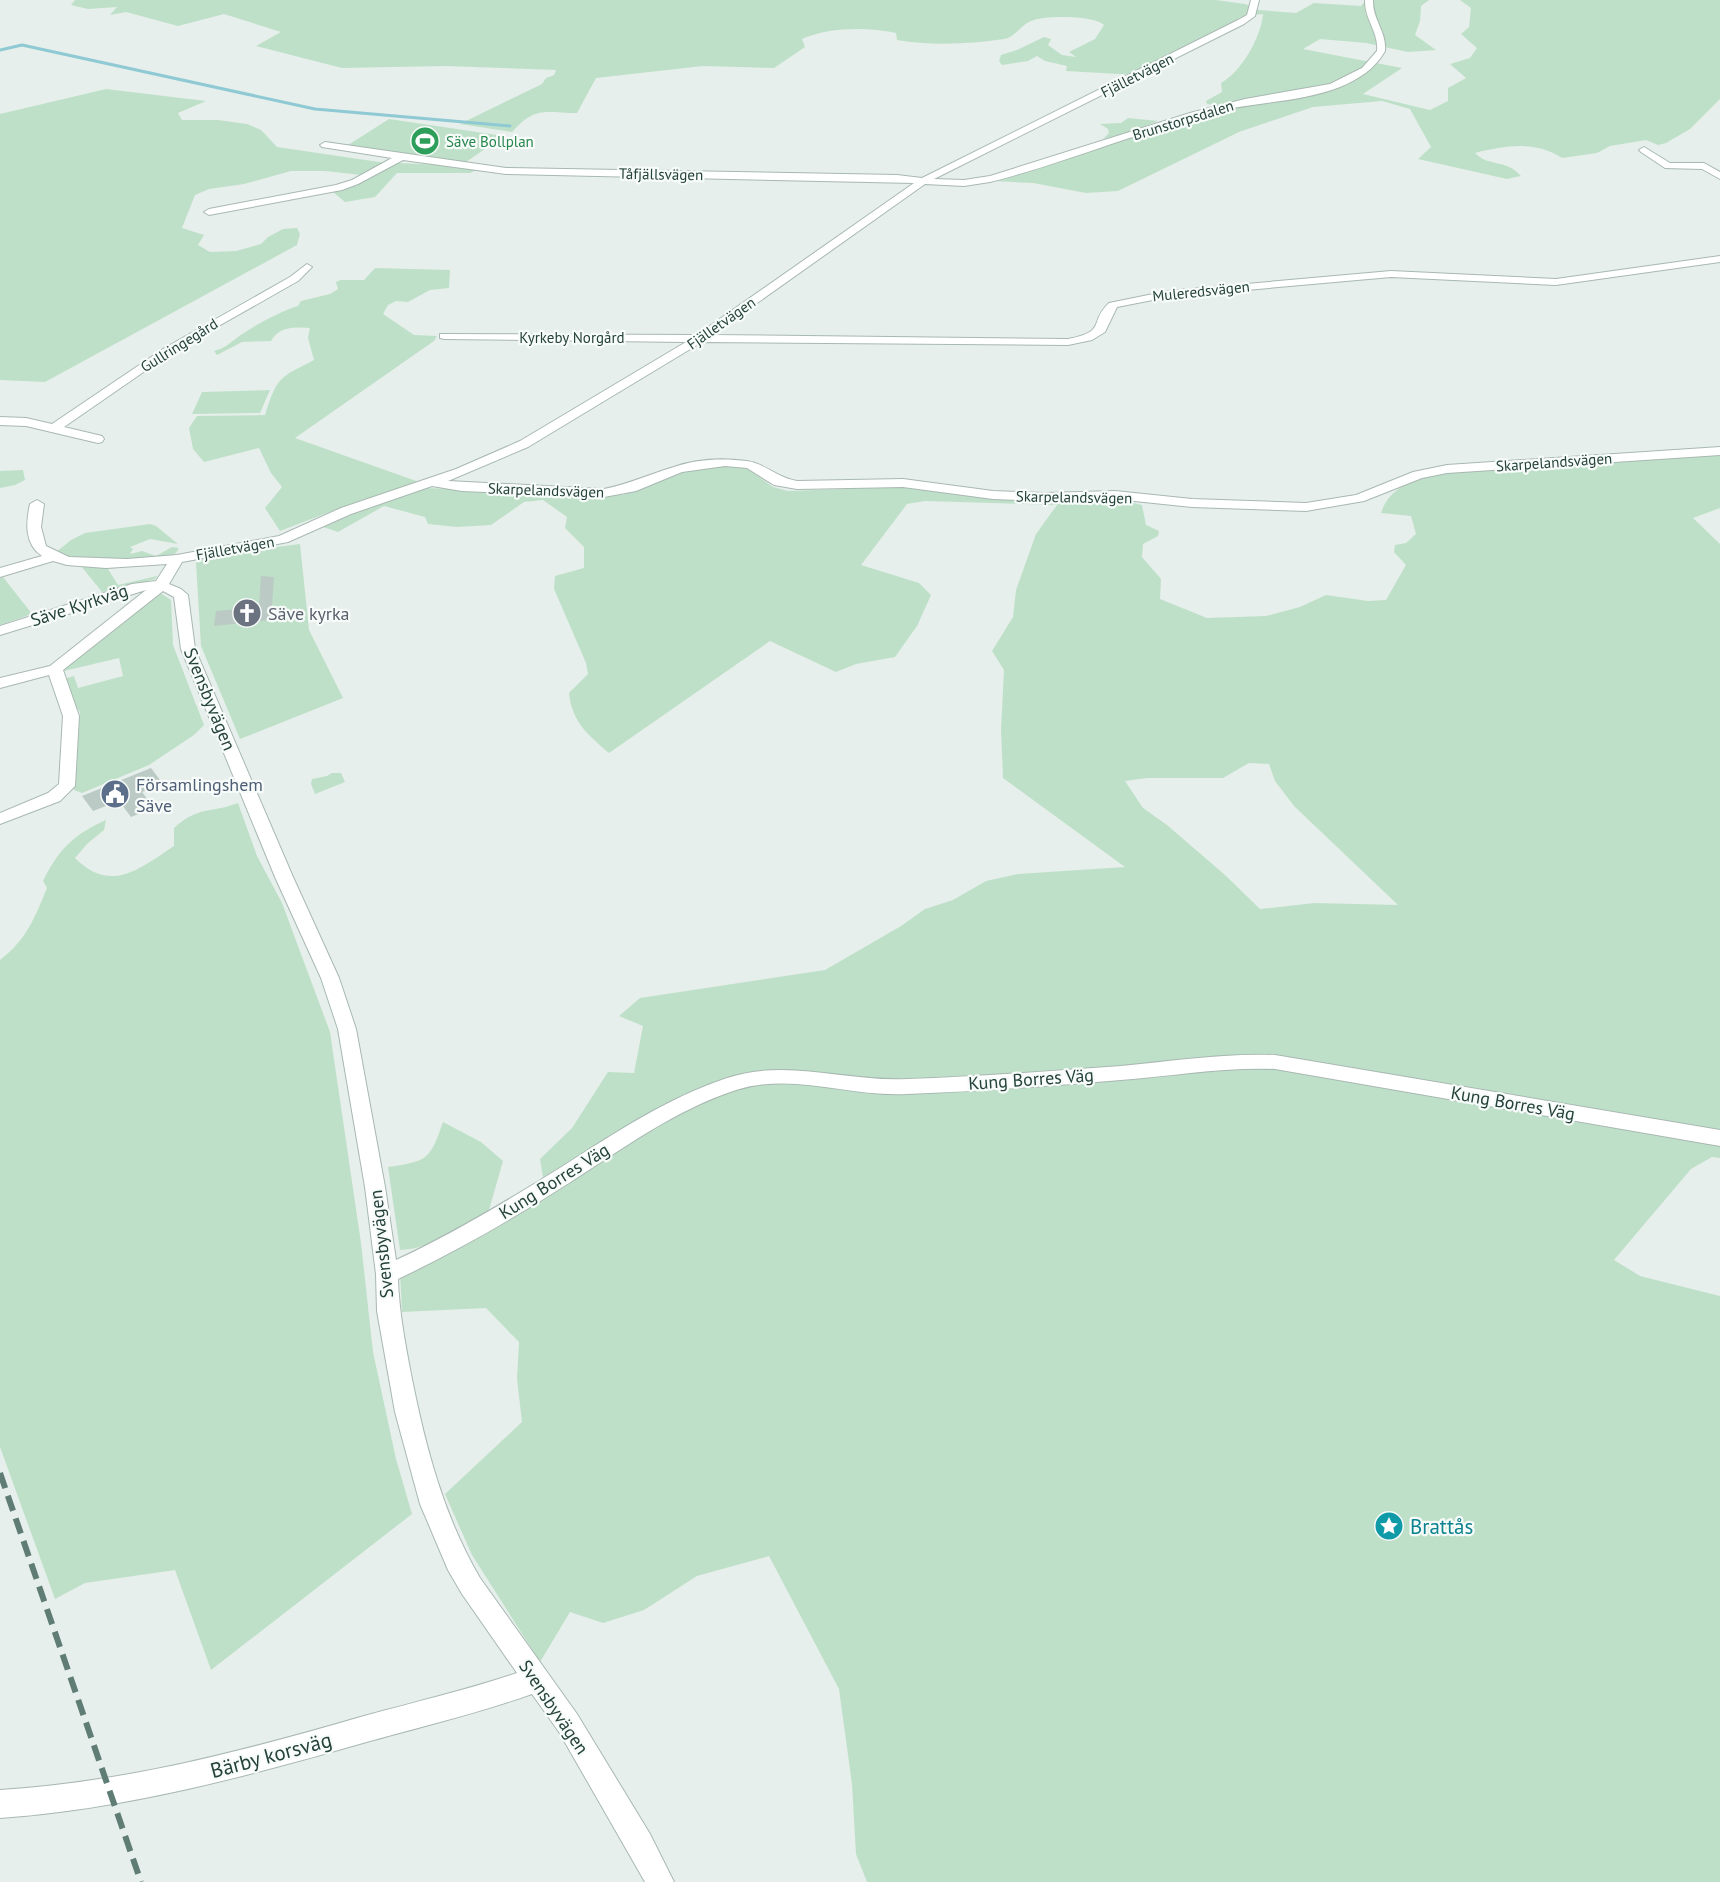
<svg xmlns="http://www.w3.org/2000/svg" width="1720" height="1882" viewBox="0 0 1720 1882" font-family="'PT Sans',sans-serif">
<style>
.green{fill:#bfe0c8;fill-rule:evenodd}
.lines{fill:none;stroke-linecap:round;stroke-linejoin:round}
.stream{stroke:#8ec9d4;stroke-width:3}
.building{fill:#bbcac4}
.minor-casing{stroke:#a8b8b2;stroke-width:2}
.minor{fill:#fff;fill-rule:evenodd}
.rail{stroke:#5f7d75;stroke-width:6;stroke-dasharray:16 8;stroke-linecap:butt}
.labels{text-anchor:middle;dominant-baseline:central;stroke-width:4.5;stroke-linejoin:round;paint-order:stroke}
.far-street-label{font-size:15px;fill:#24423a;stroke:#f7fbf9}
.far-leisure-label{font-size:15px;fill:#27864d;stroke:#f7fbf9;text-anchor:start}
.street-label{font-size:18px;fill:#24423a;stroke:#f7fbf9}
.worship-label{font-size:18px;fill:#5b616d;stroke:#f7fbf9;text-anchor:start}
.service-label{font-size:18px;fill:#4e5e75;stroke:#f7fbf9;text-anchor:start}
.near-culture-label{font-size:21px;fill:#0d838f;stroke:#f7fbf9;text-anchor:start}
.near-street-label{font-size:21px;fill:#24423a;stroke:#f7fbf9}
</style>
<rect width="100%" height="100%" fill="#e6efeb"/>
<path class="green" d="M75,0H1216L1245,4L1259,10L1296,13L1314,3L1361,6L1366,0H1429L1421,6L1420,21L1415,35L1436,50L1408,52L1366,43L1320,39L1303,49L1402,68L1363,94L1430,110L1448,101V88L1466,78L1450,64L1470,58L1477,48L1461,34L1469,27L1471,8L1460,0H1720V99L1690,129L1666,143L1658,145L1646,140L1610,146L1597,153L1562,158C1535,140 1505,146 1475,153C1490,168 1505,158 1521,176L1507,179L1418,159L1431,147L1410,109L1382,101L1313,107L1239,132L1118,191L1086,193L1033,183L993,181L1227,107L1207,104L1206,101L1222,92L1221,83C1242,71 1261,37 1263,14L1244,16L1136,75L1066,71L1067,66L1045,61L1037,56L1028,61L1002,65L999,61L1001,55L1017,50L1044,37L1051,39L1048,45L1062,55L1076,57L1069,52L1095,39L1104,25C1095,15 1043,15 1031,21C1021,25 1015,37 1004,39C970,44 931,46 897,40L896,33C867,27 829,27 802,39L805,47L774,68L703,66L596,78L577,113C545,113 536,105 512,132L460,124L542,84L546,78L554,75L556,70L446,66L342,68L256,46L281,32L224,14L178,26L126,12L110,15L117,7L88,9L71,5Z
M106,89L206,101L178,113L182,120H218L247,124L261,130L277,147L386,163L362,175L325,171H291L244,184L209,189L195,195L182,228L204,235L198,245L210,252L236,251L261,244L268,237L283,229L297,228L300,234L297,245L45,382L0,380V114Z
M1128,118L1158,121L1134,131L1103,139L1109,133L1108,129L1100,124L1121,123Z
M389,119L504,136L463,164L345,147Z
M398,163L443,165L476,170L470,173H397L375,197L345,202L333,192L363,182Z
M375,268L450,270L449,288L430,290L408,302L396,301L388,305L383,314L414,335L437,336L434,341L295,438L419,482L353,503L280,531L265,508L282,487L271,473L259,448L204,462L193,449L189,428L197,416L265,415C277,377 279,378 314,360L308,338L310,328C296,327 279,326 271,341L242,342L217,355L214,351C225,348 230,343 238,337C253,326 281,311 298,306L301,301L330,294L338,289L336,282L341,280H364Z
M270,390L260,413L192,414L202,392Z
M1720,454V508L1693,518L1720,544V1158L1712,1157L1691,1169L1614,1260L1640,1276L1720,1296V1882H867L856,1854L852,1784L839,1689L769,1556L697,1576L644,1610L603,1623L570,1612L540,1662L472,1555L445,1494L522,1422L517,1379L519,1342L486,1308L402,1312L400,1273L545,1189L540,1159L572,1128L608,1072L634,1073L643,1026L619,1016L640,998L825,970L901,926L925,909L953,900L986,881L1018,874L1125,867L1003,778L1001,730L1004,670L992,651L1013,617L1016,590L1036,534L1057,505L925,501L907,504L861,565L919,583L931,595L917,626L895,657L856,664L836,672L770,641L609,753C588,735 572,722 569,693L588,674L586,663L554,589L555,576L584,568V547L565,528L567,517L543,500L524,502L491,525L457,527L428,524L425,517L384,506L338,532L323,527L381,502L426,488L623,495L694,468L731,465L748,469L773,487L788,491L901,487L994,498L1117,499L1142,505L1146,525L1159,531L1158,536L1143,544L1142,557L1161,579L1160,599L1207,618L1266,616L1300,607L1326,595L1368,601L1386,600L1406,565L1394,552L1395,545L1406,543L1416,534L1411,516L1381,513C1389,488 1411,481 1435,473ZM1249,763L1269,764L1275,781L1294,806L1398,905L1315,903L1260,909L1225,875L1167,825L1143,808L1125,781L1147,778H1223Z
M23,470L25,480L15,485L0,488V471Z
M150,524L156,526L178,544L150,539L130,547L133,549L130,554L142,551L156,556L172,547L179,548L176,553C151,567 82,561 55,553L71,540L85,533Z
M300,544L309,630L343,698L240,739L201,646L196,563L202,556Z
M81,566H136L108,569L118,585L157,576L155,579L102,592Z
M3,577L32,614L0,625V578Z
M156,594H162L171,600L173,645L204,725L194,735L149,765L82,793L74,790L80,712L74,704L64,679L74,676L78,688L123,676L119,658L64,671L62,668Z
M332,773H341L345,782L315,794L311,784L312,779L327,776Z
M238,803L257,856L282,903L330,1032L361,1243L373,1352L396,1459L412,1514L211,1670L175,1570L85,1583L55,1599L0,1447V960C27,939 34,919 47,888L43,881C59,849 73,835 106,820L104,830L87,844L75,858C111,894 139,869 174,846V828C200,805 209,814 238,803Z
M443,1122L481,1142L503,1161L489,1210C462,1226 433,1249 400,1250L388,1167C428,1161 430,1160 443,1122Z"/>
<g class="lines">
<path class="stream" d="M0,50L22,45L315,109L510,126"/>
</g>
<path class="building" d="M261,576L274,577L272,606L286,611L271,620L214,626L216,611L259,607Z
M151,768L163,784L142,792L154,808L131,817L119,801L93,811L82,796Z"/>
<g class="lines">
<g class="minor-casing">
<path id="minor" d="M1251,0H1259L1255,16L1244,24L934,179L964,180L990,176L1190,113L1245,99L1330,84L1362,68L1377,51C1379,32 1364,19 1365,0H1373C1372,19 1387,32 1385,51C1375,69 1359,79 1340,87C1299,103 1252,102 1209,113C1136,133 1065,163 990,182L964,186L925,184L712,335L1068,339C1108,331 1088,323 1109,303L1168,291L1391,271L1556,279L1720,256V262L1556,285L1391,277L1168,297L1117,307L1105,332L1092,340L1068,345L702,342L528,447L448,481L604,489C629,484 650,474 674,467C696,459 723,458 747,461C764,463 777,478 797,481L903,479L993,491L1045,493L1115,491L1192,499L1306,503L1356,495L1413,472L1447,465L1720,447V455L1447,473L1422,478L1364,501L1306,511L1192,507L1115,499L1045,501L993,499L903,487L797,489L774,485L747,468L725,466L682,472L636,491L604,497L462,491L432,486L351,514L288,542L182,562L169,584L181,589L188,595L195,649L293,877L339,978L356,1029L385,1187L396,1260C454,1233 509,1200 563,1166C615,1133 667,1098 727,1078C788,1058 845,1082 907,1079C978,1077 1050,1071 1121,1066C1172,1061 1224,1053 1275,1055L1720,1130V1146L1275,1069C1224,1067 1172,1076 1121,1080C1050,1086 979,1091 907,1094C849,1097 793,1072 736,1090C675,1110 622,1149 569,1183C514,1218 457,1251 398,1279C399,1311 405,1342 411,1374C425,1445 443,1515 480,1578L577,1714L650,1834L674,1882H645L559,1732L532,1694C479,1713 424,1726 370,1741C248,1776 127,1809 0,1818V1790C125,1782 244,1751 364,1716C415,1702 467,1690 517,1673L462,1594L448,1570L420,1504L395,1412L377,1311L376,1274L365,1187L338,1029L321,978L275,877L181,649L174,597L163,591L63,670L79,716L75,786L60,801L0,824V813L48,793L59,784L63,716L49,675L0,688V678L50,666L146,590L0,635V626L132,584L156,581L167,564L106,568L67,565L53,561L0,577V568L42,556C24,544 26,522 30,504L37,500L44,504L41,527L46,546L69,557L127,559L177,555L279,536L341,508L456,469L520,441L686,342L444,339L440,338V334L697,335L914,183L506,174L403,160L358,184L342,190L209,215L204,212L209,209L336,185L352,180L392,158L322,147L320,145L325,142L506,168L897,175L922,178L1238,20L1247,15Z
M1644,147L1670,163H1704L1720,172V179L1702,169L1665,168L1641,152L1639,150Z
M307,264L312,267L298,281L171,353L64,427L102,436L104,439L102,442L98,443L26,426L0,425V417L26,418L52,424L163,349L290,277Z"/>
</g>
<use href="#minor" class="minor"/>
<path class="rail" d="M0,1473L141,1882"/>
</g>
<defs>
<g id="stadium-disc" transform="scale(1.5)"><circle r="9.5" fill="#2e9e5b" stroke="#f7fbf9"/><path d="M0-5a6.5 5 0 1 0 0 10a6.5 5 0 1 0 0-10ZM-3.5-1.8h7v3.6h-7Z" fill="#fff"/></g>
<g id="church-disc" transform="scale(1.5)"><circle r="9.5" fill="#6b7280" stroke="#f7fbf9"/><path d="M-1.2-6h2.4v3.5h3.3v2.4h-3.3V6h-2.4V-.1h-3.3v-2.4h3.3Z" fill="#fff"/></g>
<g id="civic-disc" transform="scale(1.5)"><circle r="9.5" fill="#5c6f8a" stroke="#f7fbf9"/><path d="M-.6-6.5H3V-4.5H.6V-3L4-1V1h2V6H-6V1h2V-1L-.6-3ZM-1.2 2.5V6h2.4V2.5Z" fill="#fff"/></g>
<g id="sight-disc" transform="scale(1.5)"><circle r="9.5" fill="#0f9aa8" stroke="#f7fbf9"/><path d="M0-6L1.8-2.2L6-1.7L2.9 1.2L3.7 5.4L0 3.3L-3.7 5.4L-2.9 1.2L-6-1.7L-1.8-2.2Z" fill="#fff"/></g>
</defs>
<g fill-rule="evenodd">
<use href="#stadium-disc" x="425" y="141"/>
<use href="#church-disc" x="247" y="613"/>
<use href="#civic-disc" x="115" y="794"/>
<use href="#sight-disc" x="1389" y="1526"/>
</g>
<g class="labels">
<g class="far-street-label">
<text transform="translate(1137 75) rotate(-27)">Fjälletvägen</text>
<text transform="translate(1183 120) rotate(-17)">Brunstorpsdalen</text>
<text transform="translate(661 174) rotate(1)">Tåfjällsvägen</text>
<text transform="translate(1201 291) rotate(-6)">Muleredsvägen</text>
<text transform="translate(721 323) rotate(-35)">Fjälletvägen</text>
<text x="572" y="337">Kyrkeby Norgård</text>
<text transform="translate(179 345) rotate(-32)">Gullringegård</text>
<text transform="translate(1554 462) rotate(-4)">Skarpelandsvägen</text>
<text transform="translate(546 490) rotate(2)">Skarpelandsvägen</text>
<text transform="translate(1074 497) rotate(1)">Skarpelandsvägen</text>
<text transform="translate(235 548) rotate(-10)">Fjälletvägen</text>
</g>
<g class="far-leisure-label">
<text x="446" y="141">Säve Bollplan</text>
</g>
<g class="street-label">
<text transform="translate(79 605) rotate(-18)">Säve Kyrkväg</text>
<text transform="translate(210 699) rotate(68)">Svensbyvägen</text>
<text transform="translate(1031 1079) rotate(-4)">Kung Borres Väg</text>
<text transform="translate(1513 1103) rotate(10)">Kung Borres Väg</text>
<text transform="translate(554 1181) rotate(-32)">Kung Borres Väg</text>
<text transform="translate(381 1244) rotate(-96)">Svensbyvägen</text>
<text transform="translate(554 1707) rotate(56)">Svensbyvägen</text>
</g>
<g class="worship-label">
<text x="268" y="613">Säve kyrka</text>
</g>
<g class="service-label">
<text x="136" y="784">Församlingshem<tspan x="136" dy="21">Säve</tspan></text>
</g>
<g class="near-culture-label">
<text x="1410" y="1526">Brattås</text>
</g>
<g class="near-street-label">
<text transform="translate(271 1755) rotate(-15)">Bärby korsväg</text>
</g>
</g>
</svg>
